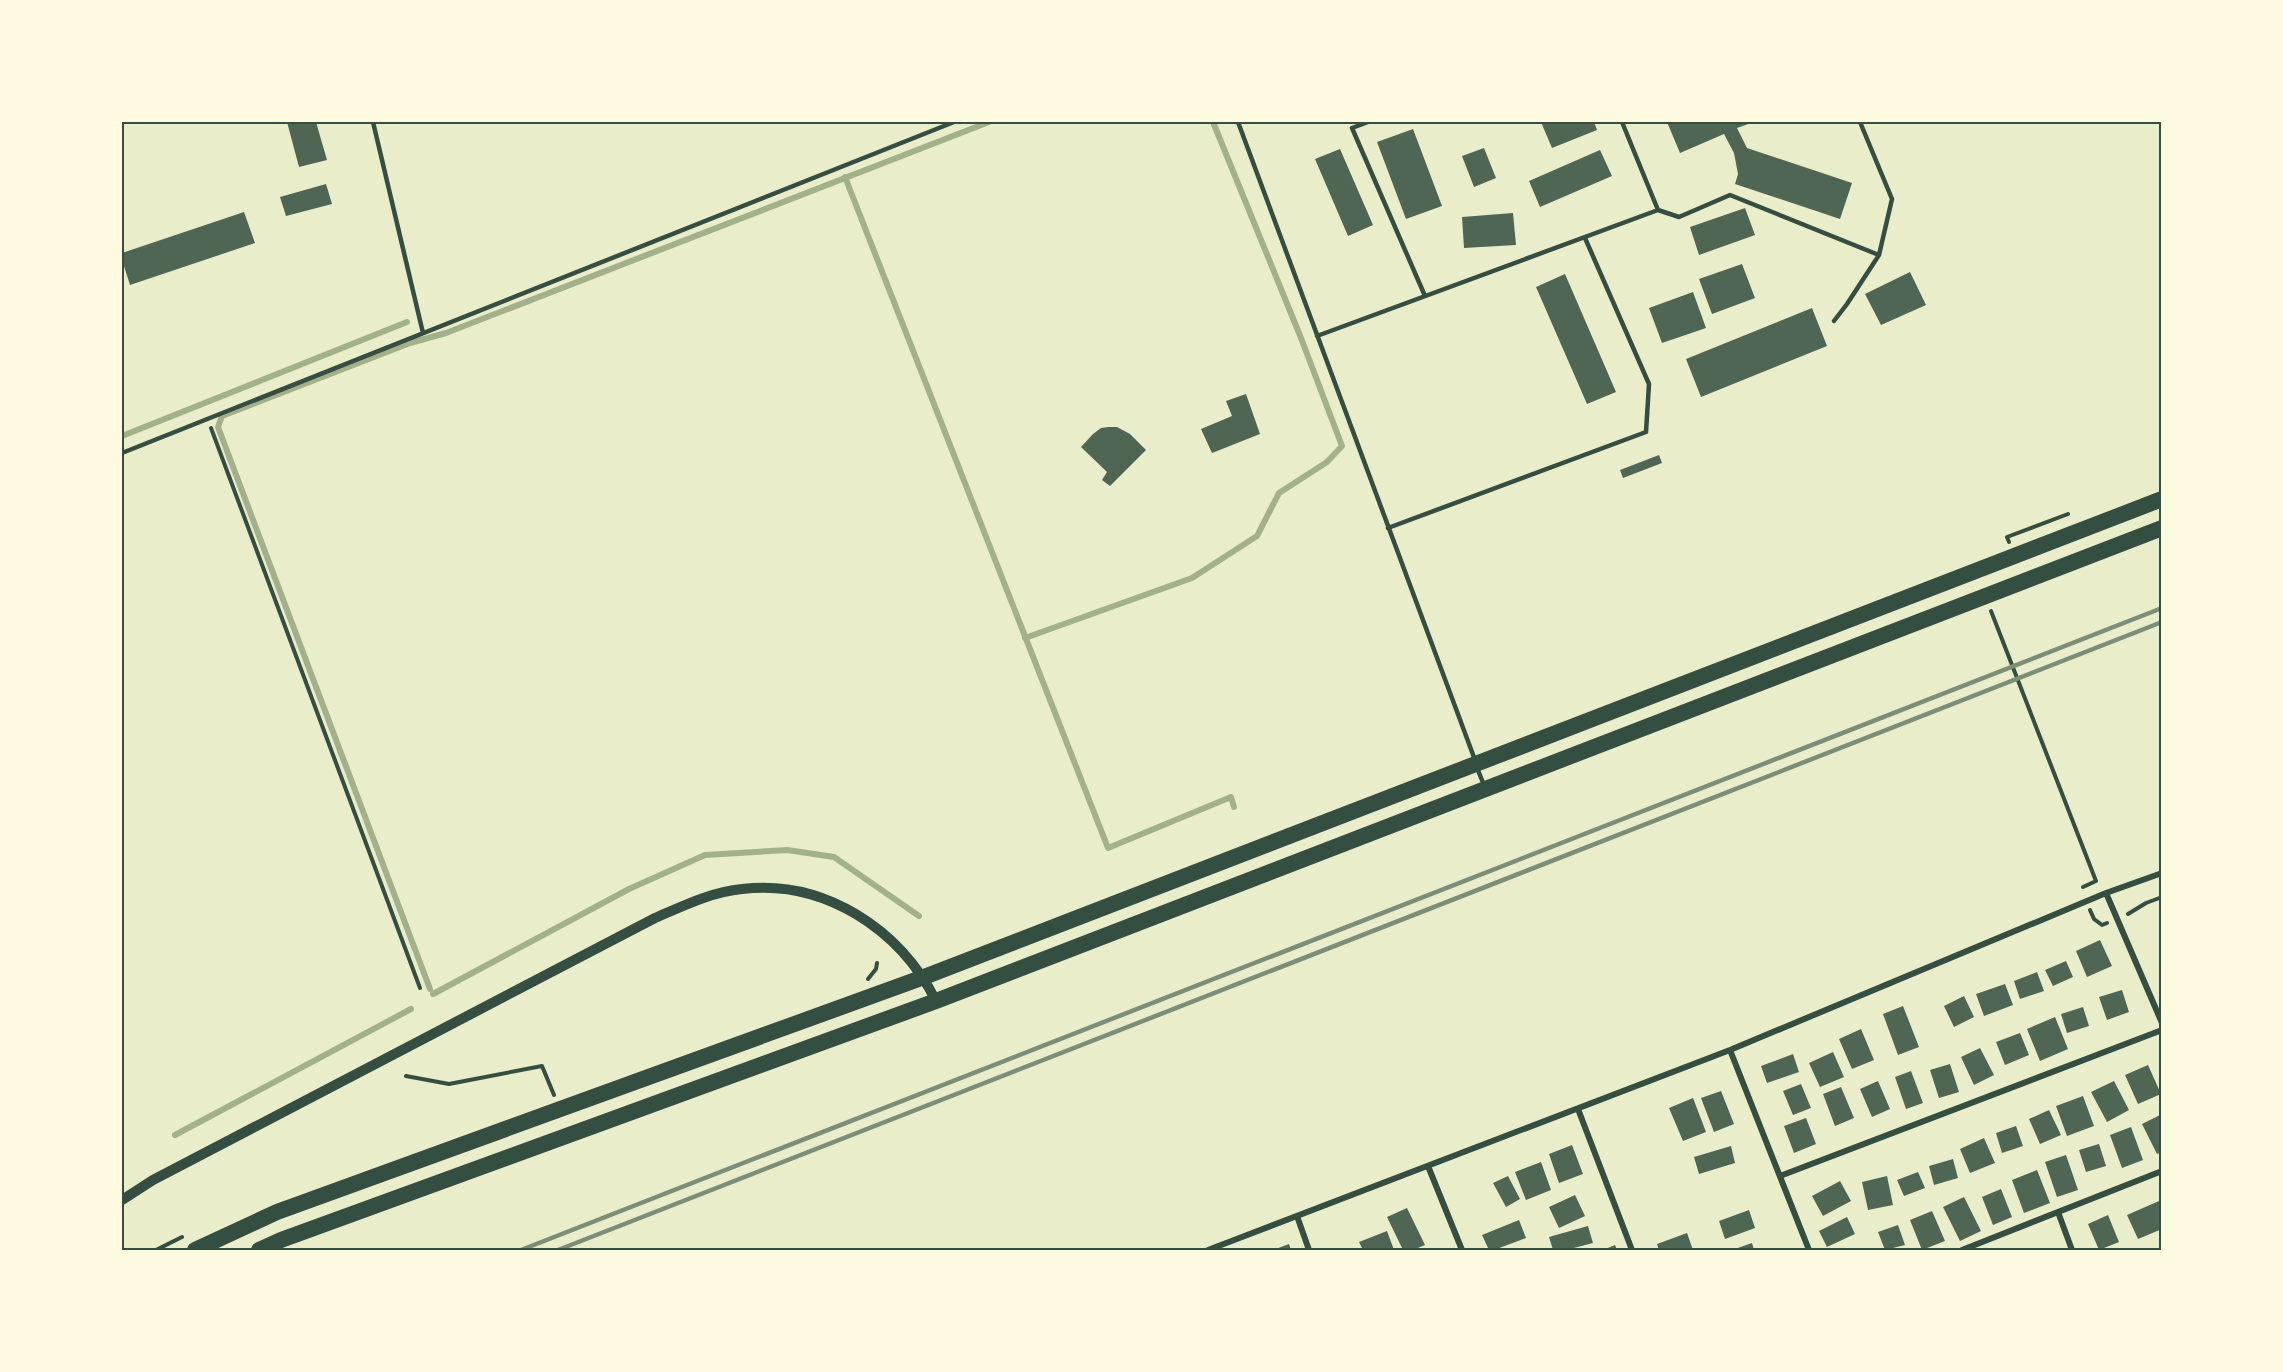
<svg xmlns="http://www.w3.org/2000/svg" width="2283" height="1372" viewBox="0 0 2283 1372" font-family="Signika,sans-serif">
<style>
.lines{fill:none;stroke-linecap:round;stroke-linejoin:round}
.stream{stroke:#a3b18a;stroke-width:6}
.building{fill:#4f6655}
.path{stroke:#344e41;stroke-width:4}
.service{stroke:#344e41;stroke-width:4.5}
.minor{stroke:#344e41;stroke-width:6}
.tertiary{stroke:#344e41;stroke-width:10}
.trunk{stroke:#344e41;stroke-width:16}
.rail{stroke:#7c8e77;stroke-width:4.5}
.neatline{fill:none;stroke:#344e41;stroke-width:2}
</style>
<rect width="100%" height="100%" fill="#e9edc9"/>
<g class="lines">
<path class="stream" d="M845,177L1108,848L1231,797L1234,807
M122,436L407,322
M1025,638L1192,578L1257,536L1279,493L1327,462L1342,446L1301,338L1213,122
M430,989L218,427L222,416L410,343L446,333L989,122
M433,994L629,889L705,855L787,850L834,857L919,916
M175,1135L411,1009"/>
</g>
<path class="building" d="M287,122H316L327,160L299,167Z
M1541,122H1594L1597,130L1552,148Z
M1667,122H1754L1737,128L1747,148L1852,183L1840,219L1735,184L1738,174L1734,153L1724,134L1680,153Z
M1413,129L1442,206L1406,219L1377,142Z
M1484,148L1496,178L1474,187L1462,156Z
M1340,149L1373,225L1348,236L1315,159Z
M1600,150L1612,176L1540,207L1529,181Z
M326,184L332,204L286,216L280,197Z
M1745,208L1755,235L1699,255L1690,227Z
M244,212L255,243L130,285L122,260V253Z
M1513,213L1516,245L1464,248L1462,217Z
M1742,264L1755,298L1712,314L1699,279Z
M1910,272L1926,305L1881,325L1865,294Z
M1565,274L1616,392L1587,404L1536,287Z
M1693,292L1706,328L1662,343L1649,308Z
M1812,308L1827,346L1701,397L1686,359Z
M1246,394L1260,434L1212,453L1201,429L1232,416L1226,401Z
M1108,427H1117L1130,434L1146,450L1110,486L1102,480L1107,472L1081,447L1093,434L1101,428Z
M1659,455L1662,463L1623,478L1620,470Z
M2100,940L2112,966L2087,977L2076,951Z
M2066,961L2073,977L2053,986L2045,970Z
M2037,972L2044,991L2020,999L2014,981Z
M2005,984L2013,1005L1984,1016L1976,994Z
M2122,990L2129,1012L2107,1020L2099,997Z
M1964,996L1974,1017L1954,1027L1944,1006Z
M1903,1006L1919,1047L1898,1055L1883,1014Z
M2083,1007L2089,1026L2067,1033L2061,1014Z
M2055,1017L2068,1049L2040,1061L2027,1029Z
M1861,1029L1874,1060L1852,1069L1839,1039Z
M2020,1033L2029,1055L2005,1065L1996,1042Z
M1980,1048L1994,1075L1974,1085L1961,1057Z
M1833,1052L1844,1077L1820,1087L1809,1063Z
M1793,1054L1799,1072L1767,1083L1761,1066Z
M1950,1064L1959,1092L1939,1098L1930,1070Z
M2148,1065L2161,1094L2138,1104L2125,1075Z
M1911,1071L1923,1103L1906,1109L1895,1077Z
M1878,1081L1890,1109L1872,1117L1860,1089Z
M2114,1081L2129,1110L2107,1122L2091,1092Z
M1801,1084L1811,1108L1793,1115L1783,1091Z
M1841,1087L1854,1118L1835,1126L1823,1094Z
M1721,1091L1734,1124L1714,1132L1701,1098Z
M2083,1096L2094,1126L2067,1136L2056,1106Z
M1693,1098L1706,1132L1683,1141L1669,1108Z
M2049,1110L2061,1135L2040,1144L2029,1119Z
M2162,1114V1152L2157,1154L2142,1124Z
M1806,1118L1816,1144L1794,1153L1784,1126Z
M2016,1126L2023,1146L2002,1153L1996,1133Z
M2131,1127L2143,1160L2122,1168L2110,1135Z
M1984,1138L1995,1163L1970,1173L1960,1149Z
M2099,1144L2106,1166L2086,1172L2079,1150Z
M1572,1145L1583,1174L1559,1183L1549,1154Z
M1731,1146L1735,1163L1699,1174L1694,1157Z
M2066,1155L2078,1190L2057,1197L2045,1162Z
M1953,1159L1958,1178L1934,1185L1929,1166Z
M1541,1162L1551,1190L1526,1200L1515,1172Z
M2037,1170L2050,1203L2024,1213L2012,1180Z
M1918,1172L1925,1188L1904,1196L1897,1180Z
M1508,1176L1520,1199L1506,1207L1493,1183Z
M1887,1176L1893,1205L1868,1210L1862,1182Z
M1840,1181L1851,1201L1823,1216L1812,1196Z
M2001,1189L2012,1217L1993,1225L1982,1197Z
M1575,1195L1585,1216L1559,1228L1549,1207Z
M1964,1197L1981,1231L1960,1241L1943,1207Z
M2159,1201L2162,1206V1229L2138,1239L2127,1215Z
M1407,1208L1425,1245L1413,1250H1403L1387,1217Z
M1749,1210L1755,1228L1725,1239L1719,1221Z
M1932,1211L1945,1241L1922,1250L1910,1220Z
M2108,1215L2119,1242L2099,1250L2088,1224Z
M1847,1217L1855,1234L1827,1247L1819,1231Z
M1519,1220L1526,1238L1494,1250H1489L1482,1235Z
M1898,1225L1905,1245L1885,1250L1878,1232Z
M1588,1226L1593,1243L1566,1250H1553L1549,1237Z
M1387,1231L1394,1250H1363L1359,1242Z
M1687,1233L1693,1250H1659L1657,1244Z
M1752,1243L1754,1250H1732Z
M1289,1244L1291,1250H1273Z
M1615,1245L1617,1250H1603Z"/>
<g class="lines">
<path class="path" d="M211,428L420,988
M2009,542L2007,537L2068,514
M1991,611L2096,881L2083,887
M2090,910L2094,919L2102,925L2107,923
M2128,914L2146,903L2162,897
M868,979L876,969L877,963
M406,1076L449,1084L542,1066L554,1095
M156,1250L182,1237"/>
<path class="service" d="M373,122L423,333
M1238,122L1475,760
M1368,122L1352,128L1425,296
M1658,210L1679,217L1730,195L1879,255L1892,199L1860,122
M1834,321L1847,304L1879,255
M1317,336L1658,210L1622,122
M122,453L954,122
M1388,528L1646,432L1649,384L1585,238
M1477,768L1484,785"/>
<path class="minor" d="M2106,893L2162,1023
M1730,1050L1809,1250
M1578,1109L1632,1250
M1428,1166L1462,1250
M1780,1176L2162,1030
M2058,1212L2072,1250
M1297,1216L1309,1250
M1208,1250L1730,1050L2106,893L2162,873
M1962,1250L2162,1171"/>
<path class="tertiary" d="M122,1200L153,1180L655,918C683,906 711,892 742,889C824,879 900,929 936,1001"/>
<path class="trunk" d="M195,1250L277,1212L924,977L2162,499
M259,1250L281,1240L936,1001L2162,528"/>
<path class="rail" d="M521,1250L2162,608
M558,1250L2162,622"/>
</g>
<rect width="2283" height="1372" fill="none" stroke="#fefae0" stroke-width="246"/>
<rect x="123" y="123" width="2037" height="1126" class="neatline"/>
</svg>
